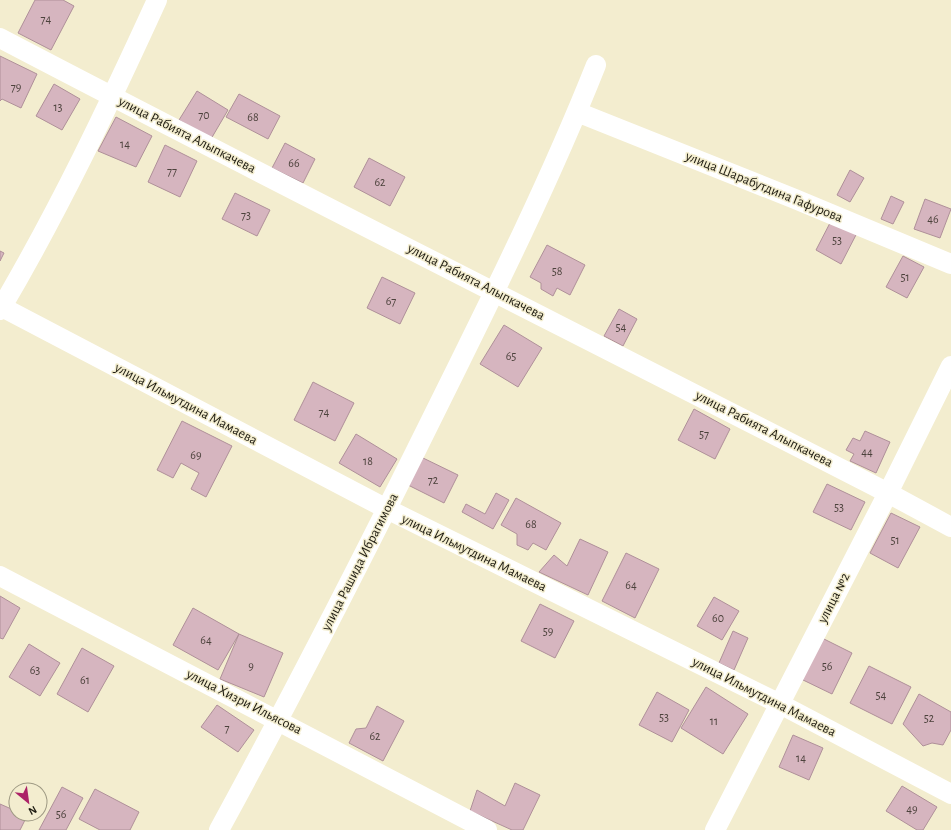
<svg xmlns="http://www.w3.org/2000/svg" width="951" height="830" viewBox="0 0 951 830" font-family="'Alegreya Sans',sans-serif">
<style>
.building{fill:#d6b5bf;stroke:#af9099}
.lines{fill:none;stroke-linecap:round;stroke-linejoin:round}
.minor{stroke:#fff;stroke-width:20}
.labels{text-anchor:middle;dominant-baseline:central;stroke-width:3;stroke-linejoin:round;paint-order:stroke}
.number-label{font-size:12px;fill:#4c423c}
.street-label{font-size:14px;fill:#1e1b11;stroke:#f3edcf}
</style>
<rect width="100%" height="100%" fill="#f3edcf"/>
<path class="building" d="M35,0H63L74,6L51,50L18,33Z
M0,56L37,74L21,108L2,99L0,101Z
M54,84L80,99L62,130L36,116Z
M197,91L228,110L211,139L179,120Z
M239,94L280,116L268,139L226,117Z
M116,117L152,136L136,167L98,151Z
M285,143L315,159L303,183L272,168Z
M165,145L197,161L180,197L148,182Z
M369,158L405,177L390,206L354,187Z
M850,170L864,178L850,202L837,195Z
M235,193L270,210L257,236L222,219Z
M891,196L904,202L893,224L881,219Z
M925,199L951,209L940,238L914,229Z
M831,221L858,231L841,264L816,250Z
M547,245L585,265L570,295L557,288L553,296L541,289V283L530,277Z
M0,251L4,253L0,261Z
M903,256L924,267L907,298L886,287Z
M382,277L415,293L400,324L367,308Z
M619,309L637,319L623,346L604,336Z
M504,325L542,348L518,387L480,364Z
M313,382L354,403L335,441L294,420Z
M694,409L730,429L715,459L678,440Z
M182,421L232,446L206,497L191,489L199,473L181,463L173,478L157,470Z
M865,431L890,442L876,473L850,461L854,454L846,450L853,438L860,441Z
M356,434L397,459L380,487L339,463Z
M421,457L458,475L444,503L408,485Z
M827,484L865,502L851,530L813,512Z
M496,493L509,500L493,529L462,512L466,504L485,514Z
M516,498L561,523L546,550L533,543L528,550L517,545V534L501,525Z
M891,513L920,527L898,568L870,553Z
M580,539L608,552L588,595L539,572L554,555L567,566Z
M626,553L659,569L635,618L602,601Z
M0,596L20,608L3,639L0,638Z
M714,597L739,611L722,640L697,626Z
M540,604L574,621L555,658L521,641Z
M193,608L239,634L218,670L173,645Z
M733,631L748,638L734,670L719,663Z
M239,634L283,653L264,697L220,679Z
M822,638L852,653L832,694L801,679Z
M29,644L60,663L40,696L9,677Z
M82,648L114,666L88,712L57,694Z
M869,666L911,687L892,724L850,703Z
M706,687L748,714L723,754L681,728Z
M657,692L689,710L672,742L639,725Z
M919,694L951,712V730L943,745L932,743L923,746L903,724Z
M217,705L254,730L238,752L201,727Z
M377,706L404,721L383,761L349,743L356,729L366,728Z
M793,735L823,748L809,780L779,767Z
M515,783L540,795L523,830H512L470,811L477,790L505,806Z
M902,786L937,807L923,830H917L886,811Z
M62,787L83,798L66,830H39Z
M95,789L139,812L130,830H100L79,819Z
M0,804L16,811V814L27,816L20,830H0Z"/>
<g class="lines">
<path class="minor" d="M0,38C294,192 592,341 888,493L951,527
M577,112L795,199L951,264
M0,306L387,509L780,704L951,794
M0,310C59,210 109,105 157,0
M0,576L487,830
M219,830C297,687 371,542 443,396C497,287 551,178 596,65
M715,830L888,493L951,366"/>
</g>
<g class="labels">
<g class="number-label">
<text x="46" y="19">74</text>
<text x="16" y="87">79</text>
<text x="58" y="107">13</text>
<text x="204" y="115">70</text>
<text x="253" y="117">68</text>
<text x="125" y="144">14</text>
<text x="294" y="163">66</text>
<text x="172" y="171">77</text>
<text x="380" y="182">62</text>
<text x="246" y="215">73</text>
<text x="933" y="219">46</text>
<text x="837" y="240">53</text>
<text x="557" y="271">58</text>
<text x="905" y="277">51</text>
<text x="391" y="301">67</text>
<text x="621" y="327">54</text>
<text x="511" y="356">65</text>
<text x="324" y="412">74</text>
<text x="704" y="434">57</text>
<text x="867" y="452">44</text>
<text x="196" y="455">69</text>
<text x="368" y="461">18</text>
<text x="433" y="480">72</text>
<text x="839" y="507">53</text>
<text x="531" y="524">68</text>
<text x="895" y="540">51</text>
<text x="631" y="585">64</text>
<text x="718" y="618">60</text>
<text x="548" y="631">59</text>
<text x="206" y="640">64</text>
<text x="251" y="666">9</text>
<text x="827" y="666">56</text>
<text x="35" y="670">63</text>
<text x="85" y="680">61</text>
<text x="881" y="695">54</text>
<text x="664" y="717">53</text>
<text x="929" y="718">52</text>
<text x="714" y="721">11</text>
<text x="227" y="728">7</text>
<text x="375" y="736">62</text>
<text x="801" y="758">14</text>
<text x="912" y="809">49</text>
<text x="61" y="814">56</text>
</g>
<g class="street-label">
<text transform="translate(187 135) rotate(27)">улица Рабията Алыпкачева</text>
<text transform="translate(764 187) rotate(22)">улица Шарабутдина Гафурова</text>
<text transform="translate(476 282) rotate(27)">улица Рабията Алыпкачева</text>
<text transform="translate(186 404) rotate(28)">улица Ильмутдина Мамаева</text>
<text transform="translate(764 429) rotate(27)">улица Рабията Алыпкачева</text>
<text transform="translate(474 553) rotate(26)">улица Ильмутдина Мамаева</text>
<text transform="translate(360 562) rotate(-63)">улица Рашида Ибрагимова</text>
<text transform="translate(834 598) rotate(-63)">улица №2</text>
<text transform="translate(764 697) rotate(27)">улица Ильмутдина Мамаева</text>
<text transform="translate(244 702) rotate(27)">улица Хизри Ильясова</text>
</g>
</g>
<g transform="translate(28 802) rotate(151)"><circle r="19" fill="#f3edcf" stroke="#9e9983"/>
<path d="M0-3L7 15L0 10L-7 15Z" fill="#ac2367"/>
<text y="-6" font-size="11" font-weight="bold" text-anchor="middle" fill="#1e1b11">N</text>
</g>
</svg>
